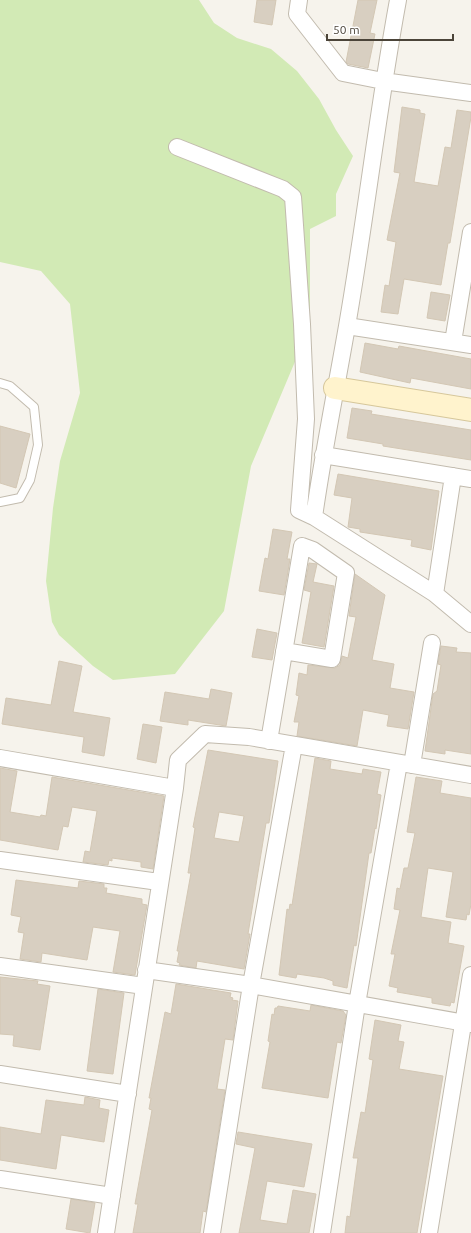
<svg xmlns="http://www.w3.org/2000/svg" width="471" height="1233" viewBox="0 0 471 1233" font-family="Ubuntu,sans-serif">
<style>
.green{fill:#d2eab5}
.building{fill:#d8cfc1;stroke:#d3c7b4;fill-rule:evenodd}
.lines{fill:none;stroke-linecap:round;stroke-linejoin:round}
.lane-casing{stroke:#c2bbae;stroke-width:10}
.street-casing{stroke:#c2bbae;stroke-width:18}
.secondary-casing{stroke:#d6c79b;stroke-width:24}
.lane{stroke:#fff;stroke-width:8}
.street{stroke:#fff;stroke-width:16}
.secondary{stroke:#fff3cd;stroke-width:22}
</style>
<rect width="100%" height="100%" fill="#f6f3ec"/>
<path class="green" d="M0,0H199L214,23L237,38L271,49L297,71L319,99L336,130L353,156L336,194V216L310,229V326L251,466L224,611L175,674L113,680L93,666L59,635L52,622L46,581L53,508L60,461L80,393L70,304L41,271L0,262Z"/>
<path class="building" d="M257,0H276L272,25L254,22Z
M358,0H377L370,33L375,34L368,68L348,64L346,62Z
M402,107L420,110V113L425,114L414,182L438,186L445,147L451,148L457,110L471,112V117L450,243H448L441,285L404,279L398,314L381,312L385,285L389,286L396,242L387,240L400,173L394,172Z
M431,292L450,295L445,321L427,318Z
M365,343L398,349L399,346L471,359V389L411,378L410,383L360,372Z
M352,408L372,411L371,414L471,430V460L383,446V444L347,438Z
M0,426L30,434L16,488L0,483Z
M338,474L439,491L431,550L411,546L412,540L360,532V529L348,527L352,498L334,495Z
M273,529L292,532L287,559H290L284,595L259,591L265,558L268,559Z
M309,563L317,564L313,582L334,586L324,647L302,643L311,592L304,590Z
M355,574L385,595L372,660L394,664L390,688L414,692L408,729L387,726L389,715L363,710L357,746L297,736L299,722H294L299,696L296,695L299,673L307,675L308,665L335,668L340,665L342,656L348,658L356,617L349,616Z
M257,629L277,633L272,660L252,657Z
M441,646L457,648L456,652L471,653V754L445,750V754L425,751L433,694L437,691L441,665L438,664Z
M59,661L82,666L73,712L110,718L104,756L82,752L84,737L2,724L6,698L51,705Z
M211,689L232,693L226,726L188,720V725L160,721L165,692L209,699Z
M143,724L162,727L156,763L137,759Z
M208,750L278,761L269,823H266L248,934H250L244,969L197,961L196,968L179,965L180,963L177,962L179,951H177L191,873H188L195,828L193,827ZM219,812L244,816L239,842L214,838Z
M315,758L331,761L330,769L362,774L363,769L381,772L377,794L381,795L376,829L375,828L371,853H369L356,946L354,945L347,988L333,985V981L324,978L297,974L296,978L279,975L287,909L289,910L290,904L292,905Z
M0,768L17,771L10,812L40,817L41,815L46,816L52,777L164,796L153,869L141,867V862L112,858V861L109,860L108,865L83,862L85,851L90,852L97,811L72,807L68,827L63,826L58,850L0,840Z
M416,777L442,781L440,793L471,798V904L469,915L467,914L466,920L446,917L453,872L428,868L421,917L451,922L448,943L464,946L454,1003L451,1002L450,1006L432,1003V998L397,992L398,988L389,986L395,954H391L400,910L394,909L397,888L400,889L404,868H408L415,833L407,832Z
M16,880L78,888L79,881L104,884V888H107L106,893L142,899V904L147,905L135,975L113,972L120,931L93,927L87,960L42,953L41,962L20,959L24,933L18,932L21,917L11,915Z
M0,977L38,981L37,984L50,986L40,1050L13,1046L14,1035L0,1034Z
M176,984L231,993L230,997L233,998L232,1000L238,1001L233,1040L225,1039L217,1089L225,1090L206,1212L203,1211L200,1233H133L138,1204H135L152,1110L149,1109L151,1098H149L165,1012L171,1014Z
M98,989L124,993L113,1074L87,1071Z
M311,1005L343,1011L346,1015L341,1043L337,1042L328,1098L262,1088L270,1042L268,1041L272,1014L274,1015L275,1008H277L278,1006L310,1011Z
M375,1020L401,1025L398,1041L404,1042L399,1069L443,1076L417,1233H345L347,1216L350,1217L354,1187L358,1158H353L361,1112L365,1113L373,1060L369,1059Z
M85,1097L100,1100L99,1108L109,1110L104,1142L61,1135L56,1169L0,1160V1127L41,1134L46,1100L84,1105Z
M238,1132L312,1144L304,1187L267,1181L260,1220L287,1224L293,1190L316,1194L309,1233H239L255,1148L236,1144Z
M71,1199L95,1203L90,1233L66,1229Z"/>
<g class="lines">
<g class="lane-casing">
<path id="lane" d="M0,383L10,386L34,407L38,445L30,480L20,498L0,502"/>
</g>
<g class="street-casing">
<path id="street" d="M299,0L297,14L343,73L383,81L471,93
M398,0C378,108 366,217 347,326C336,390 323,453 314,517L435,594L471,624
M177,147L283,189L293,197L302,324L306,419L299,510L314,517
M347,326L471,345
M453,342L471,232
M323,455L471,479
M435,594L453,476
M269,741L302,546L313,550L346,573L332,659L284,651
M0,758L175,788
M412,765L432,643
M0,860L159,882
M0,966L144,986
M146,970L251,985L471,1024
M0,1074L128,1094
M0,1179L112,1196
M106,1233L175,788L178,760L205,734L249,737L471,775
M212,1233L251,985L294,745
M322,1233L357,1004L399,763
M429,1233L471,975"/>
</g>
<g class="secondary-casing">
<path id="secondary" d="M335,388L471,410"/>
</g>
<use href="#lane" class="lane"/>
<use href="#street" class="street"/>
<use href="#secondary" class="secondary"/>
</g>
<path d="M327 34v6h126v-6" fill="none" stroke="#4b4439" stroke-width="2"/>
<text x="333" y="34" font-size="12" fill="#4b4439" stroke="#ffffff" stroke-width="3" paint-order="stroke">50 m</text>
</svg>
